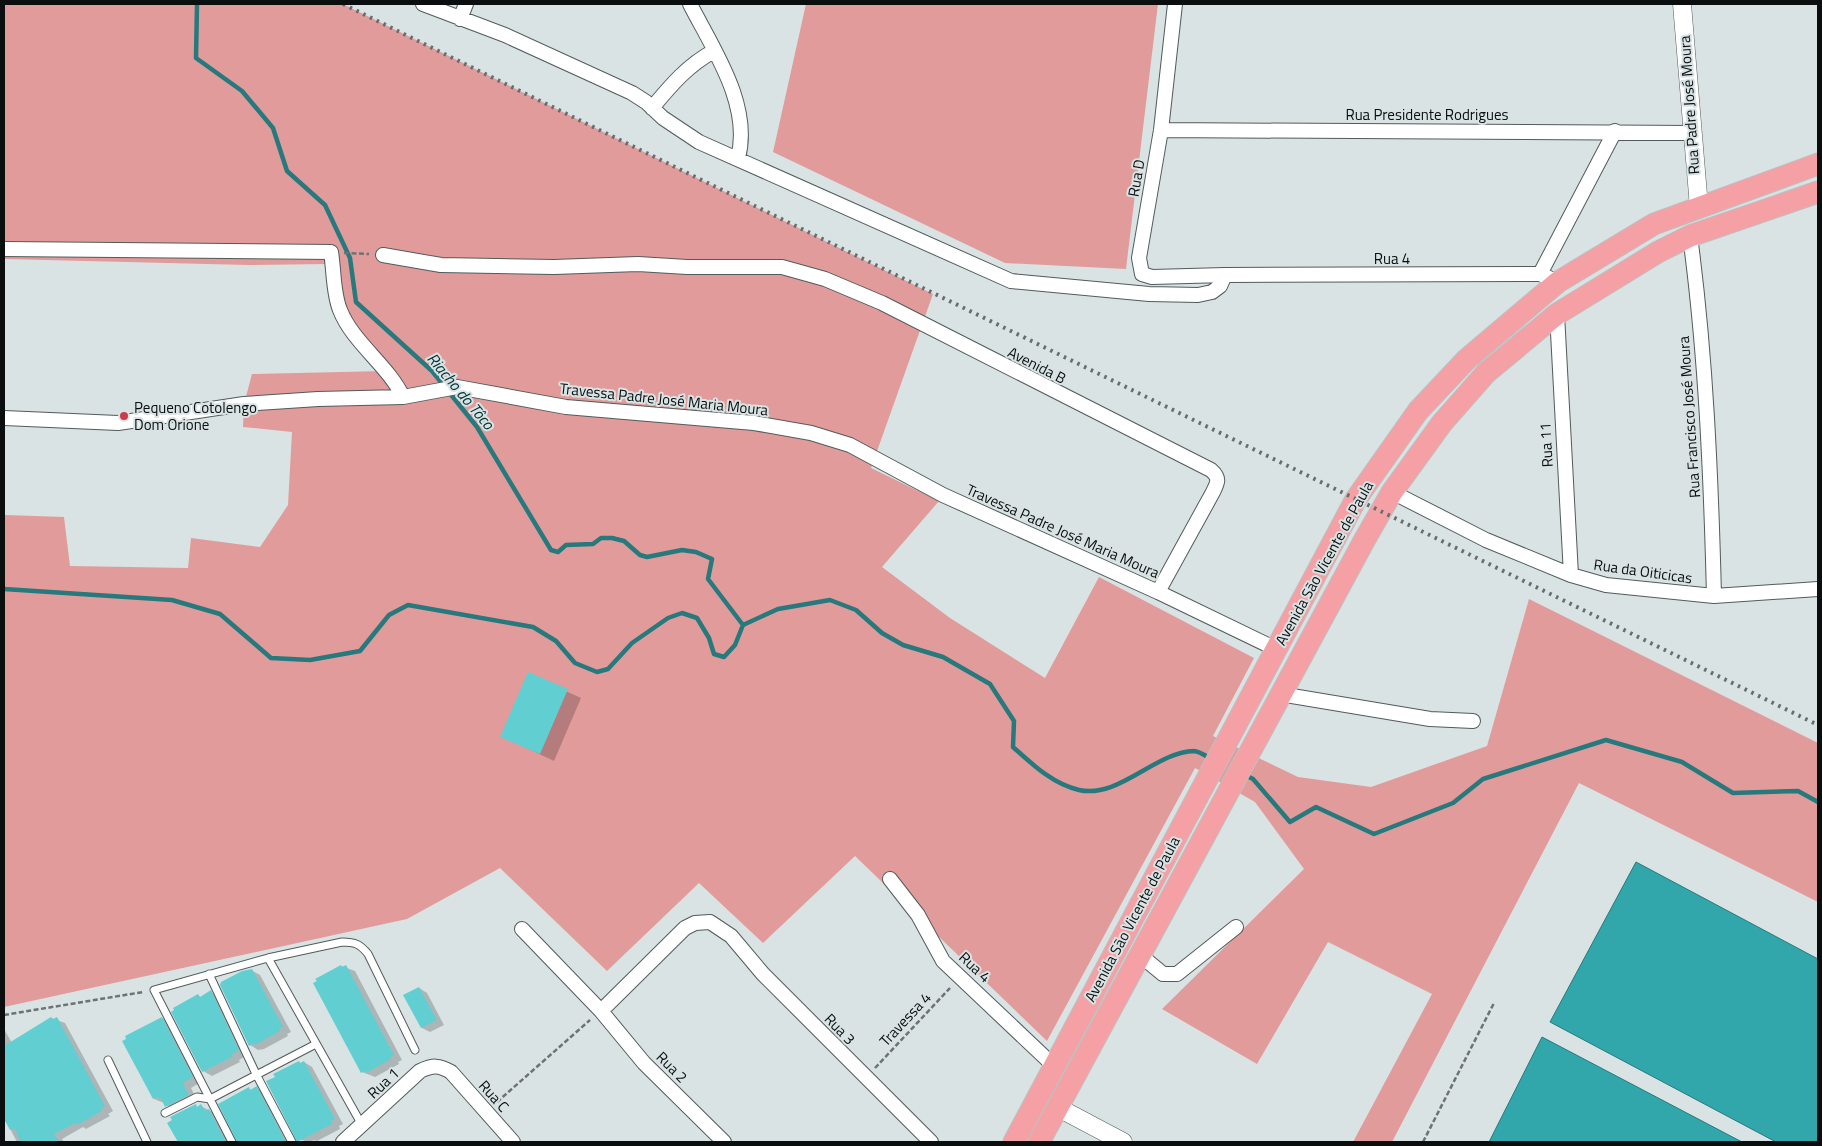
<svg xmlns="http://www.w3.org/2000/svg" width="1822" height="1146" viewBox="0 0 1822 1146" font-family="'Titillium Web',sans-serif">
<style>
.green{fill:#e29b9b}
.water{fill:#32a7ab;stroke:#26797c}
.shadow{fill:#0003}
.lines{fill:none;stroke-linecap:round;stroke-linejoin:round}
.stream{stroke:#26797c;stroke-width:4.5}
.building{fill:#61cfd2}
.service-casing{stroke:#525b5b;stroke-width:9}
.minor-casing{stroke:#525b5b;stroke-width:16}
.tertiary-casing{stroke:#525b5b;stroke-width:19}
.primary-casing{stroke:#bfc0c0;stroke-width:23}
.path{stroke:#6c7374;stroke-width:2.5;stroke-dasharray:5 2.5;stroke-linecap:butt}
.service{stroke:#fff;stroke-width:7}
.minor{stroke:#fff;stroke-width:14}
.tertiary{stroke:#fff;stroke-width:18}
.primary{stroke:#f4a0a5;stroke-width:21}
.rail{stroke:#666d6d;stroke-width:4;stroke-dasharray:2.5 5;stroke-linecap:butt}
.poi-dot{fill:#cc3b4b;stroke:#d9e3e4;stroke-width:2}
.labels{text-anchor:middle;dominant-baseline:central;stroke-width:4;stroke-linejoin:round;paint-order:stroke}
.street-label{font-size:15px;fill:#0a0e0e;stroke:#d9e3e4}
.poi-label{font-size:15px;fill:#0a0e0e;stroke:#d9e3e4;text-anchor:start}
.water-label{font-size:16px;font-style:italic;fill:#003436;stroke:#d9e3e4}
</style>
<rect width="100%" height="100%" fill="#d9e3e4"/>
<path class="green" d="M4,4H343L933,294L871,468L939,501L882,567L950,618L1045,678L1099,577L1254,658L1213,736L1298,777L1371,787L1487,746L1529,599L1818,743V902L1579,783L1392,1142H1353L1432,994L1328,942L1257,1064L1162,1009L1304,869L1255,802L1195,768L1047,1041L855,856L763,943L699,883L607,971L500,868L407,919L4,1007V427L5,515L64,517L70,566L188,568L191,538L260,547L288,505L292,432L243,427L244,404L252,374L384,371L336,311L327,264L248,265L4,259Z
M806,4H1158L1126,269L1005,263L773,152Z"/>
<path class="water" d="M1636,862L1818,959V1142H1776L1550,1022Z
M1542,1037L1742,1142H1489Z"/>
<path class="shadow" d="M528,674L581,698L554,761L501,736Z
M341,966L355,971L402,1060L398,1062L399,1064L375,1077L362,1072Z
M251,970L260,975L291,1032L287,1034L288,1036L264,1049L258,1050L250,1045Z
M419,988L427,993L444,1025L430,1032L422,1028L405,995Z
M211,992L219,997L247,1055L239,1060L240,1062L212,1076L203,1071L198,996L201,997Z
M51,1018L65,1023L113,1111L108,1114L110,1116L86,1129L83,1127L62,1139L64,1142H17L4,1117V1029L12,1043Z
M162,1018L170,1023L201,1082L191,1088L197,1100L174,1111L164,1103L154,1099L124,1042Z
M304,1062L312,1067L343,1124L339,1126L340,1129L317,1141L314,1140L309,1142L298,1139Z
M257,1088L265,1093L291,1142H237L249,1089L252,1090Z
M201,1106L218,1115L231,1142H179L169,1123Z"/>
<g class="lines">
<path class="stream" d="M197,4L196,58L242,91L273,128L287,171L325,205L350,258L356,302L432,371L477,427L551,550L558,552L566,545L593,544L601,538H612L624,541L640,555L647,557L682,550L696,552L712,559L708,579L743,625
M4,589L172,600L220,614L271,658L310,660L360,651L389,615L408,605L533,627L556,641L575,663L597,672L608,669L632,643L668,618L682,613L697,618L709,638L714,654L724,657L735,645L743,625L778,609L830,600L856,610L882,633L903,645L943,657L990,684L1014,721L1013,747C1033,765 1053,784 1079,790C1119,799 1155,752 1194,751C1199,751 1206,756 1211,759
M1245,775L1253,779L1290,822L1316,807L1374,834L1453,803L1483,779L1606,740L1682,762L1733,793L1798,791L1818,802"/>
</g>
<path class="building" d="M528,672L568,689L540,754L500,737Z
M341,965L342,967L346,965L394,1055L390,1057L391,1059L366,1073L365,1071L361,1073L313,983L317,981L315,979Z
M252,969L283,1027L279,1029L280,1031L255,1045L253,1043L249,1046L220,985L221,982L242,971Z
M419,987L437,1020L421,1028L403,995Z
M211,990L239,1050L231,1055L232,1057L202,1072L171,1012L174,1010L173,1008L198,994L200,997Z
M51,1017L53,1019L57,1017L105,1106L101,1109L102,1111L77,1125L75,1123L54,1134L59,1142H21L14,1128L10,1130L4,1119V1046Z
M162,1017L193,1077L183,1083L189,1095L165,1107L161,1098L159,1099L158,1097L153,1099L122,1041L126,1039L125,1036Z
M299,1061L300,1063L304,1061L335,1119L331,1121L332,1124L297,1142L266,1081L275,1077L273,1074Z
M257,1086L286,1142H237L218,1104L249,1087L250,1090Z
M196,1104L197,1107L201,1104L205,1111L209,1109L226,1142H178L167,1123L172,1120L170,1117Z"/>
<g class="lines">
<g class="service-casing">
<path id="service" d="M268,958L362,1125
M209,974L257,1076L292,1142
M108,1060L147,1142
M165,1113L197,1097L210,1099L316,1044
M232,1142L154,990L268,958L342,942C355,942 360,944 368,954L415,1050"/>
</g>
<g class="minor-casing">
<path id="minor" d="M423,4L505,35L632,93L646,102L663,118L699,142L1011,281L1149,294L1198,295L1212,292L1220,286L1225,275
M690,4C713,49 752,105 738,158
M1175,4L1161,130L1139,258L1142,274L1152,277L1225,275L1540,274L1558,282
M460,19L466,4
M652,108C671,85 688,65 714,51
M1161,130L1692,133
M1690,236C1706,355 1711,477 1714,596
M4,249L331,252C334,270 333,293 340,310C353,343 388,365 403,397
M383,255L441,265L554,267L638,264L687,267H782L825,279L882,303L1211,470C1220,478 1218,482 1213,492L1158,592
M1540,274L1615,131
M1557,314L1571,575
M4,418L118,423L244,404L318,399L403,397L457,387L566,407L754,423L811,433L850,445L943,495L1158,592L1276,649
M1392,492L1486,540L1571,575L1606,585L1714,596L1818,589
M1280,694L1430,719L1473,721
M890,879L918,915L943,961L1054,1066
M522,929L601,1011L644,1063L724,1142
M1140,955L1163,974H1177L1236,927
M601,1011L685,928L695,923L710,922L731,936L763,974L931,1142
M343,1142L420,1071C433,1065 439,1065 451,1072L513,1142"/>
</g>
<g class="tertiary-casing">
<path id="tertiary" d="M1682,4L1699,207
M1057,1107L1123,1142"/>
</g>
<g class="primary-casing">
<path id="primary" d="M1014,1142L1356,499L1418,411L1467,359L1558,282L1654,224L1818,164
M1039,1142L1365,539L1392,492L1442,423L1486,373L1557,314L1658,252L1690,236L1818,192"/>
</g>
<path class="path" d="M344,253L369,254
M4,1015L143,992
M875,1068L950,988
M497,1102L590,1020
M1423,1142L1494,1003"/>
<use href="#service" class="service"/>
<use href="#minor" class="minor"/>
<use href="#tertiary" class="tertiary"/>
<use href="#primary" class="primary"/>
<path class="rail" d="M343,4C834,246 1327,484 1818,725"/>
</g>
<circle class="poi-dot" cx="124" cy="416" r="5"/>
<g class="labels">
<g class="street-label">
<text transform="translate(1689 105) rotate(-94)">Rua Padre José Moura</text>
<text x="1427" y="114">Rua Presidente Rodrigues</text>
<text transform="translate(1136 178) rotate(-80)">Rua D</text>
<text x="1392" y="258">Rua 4</text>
<text transform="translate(1037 365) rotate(27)">Avenida B</text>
<text transform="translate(664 399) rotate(6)">Travessa Padre José Maria Moura</text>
<text transform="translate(1689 417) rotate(-94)">Rua Francisco José Moura</text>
<text transform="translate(1546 445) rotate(-93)">Rua 11</text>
<text transform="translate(1063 531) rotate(24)">Travessa Padre José Maria Moura</text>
<text transform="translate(1324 563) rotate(-61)">Avenida São Vicente de Paula</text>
<text transform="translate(1643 571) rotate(8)">Rua da Oiticicas</text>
<text transform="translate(1132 919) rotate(-62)">Avenida São Vicente de Paula</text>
<text transform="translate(975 967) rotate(43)">Rua 4</text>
<text transform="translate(905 1019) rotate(-47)">Travessa 4</text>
<text transform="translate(840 1029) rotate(46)">Rua 3</text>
<text transform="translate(672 1067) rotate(45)">Rua 2</text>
<text transform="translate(383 1083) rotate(-43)">Rua 1</text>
<text transform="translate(494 1096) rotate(48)">Rua C</text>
</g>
<g class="poi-label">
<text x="134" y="407">Pequeno Cotolengo<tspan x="134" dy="17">Dom Orione</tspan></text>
</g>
<g class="water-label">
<text transform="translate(461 391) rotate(50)">Riacho do Tôco</text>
</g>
</g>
<rect width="1822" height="1146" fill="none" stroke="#0a0e0e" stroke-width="10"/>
</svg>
